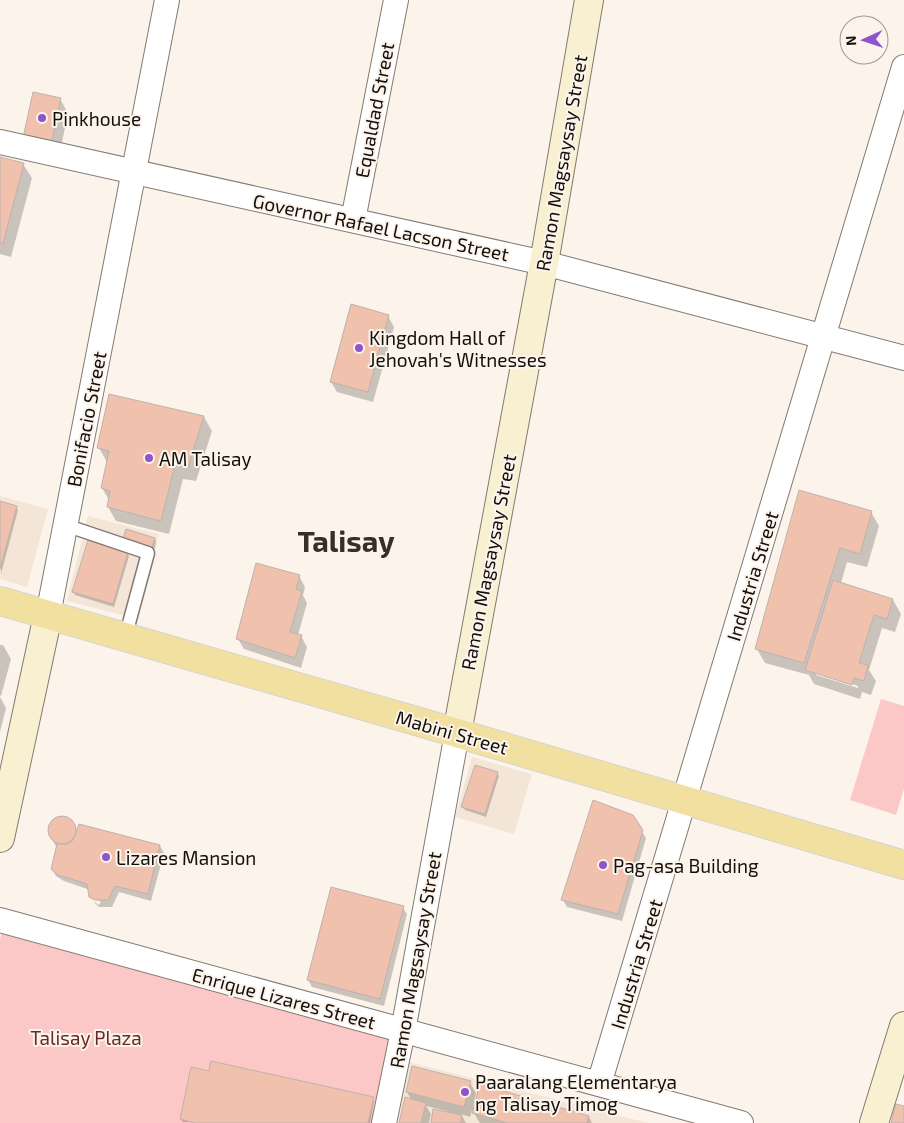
<svg xmlns="http://www.w3.org/2000/svg" width="904" height="1123" viewBox="0 0 904 1123" font-family="'Exo 2',sans-serif">
<style>
.built{fill:#f3e6d7}
.green{fill:#fbc8c7}
.shadow{fill:#0003;fill-rule:evenodd}
.building{fill:#f0c1ad;stroke:#bdb2ad}
.lines{fill:none;stroke-linecap:round;stroke-linejoin:round}
.lane-casing{stroke:#817a72;stroke-width:15}
.street-casing{stroke:#817a72;stroke-width:26}
.secondary-casing{stroke:#817a72;stroke-width:30}
.primary-casing{stroke:#d4d4d3;stroke-width:30}
.lane{stroke:#fff;stroke-width:12}
.street{stroke:#fff;stroke-width:24}
.secondary{stroke:#f8f0d0;stroke-width:28}
.primary{stroke:#f1e0a0;stroke-width:28}
.poi-dot{fill:#8f53ca;stroke:#fcf4eb;stroke-width:2}
.labels{text-anchor:middle;dominant-baseline:central;stroke-width:4;stroke-linejoin:round;paint-order:stroke}
.street-label{font-size:19px;fill:#120f0c;stroke:#fcf4eb}
.poi-label{font-size:19px;fill:#120f0c;stroke:#fcf4eb;text-anchor:start}
.park-label{font-size:19px;fill:#68292c;stroke:#fcf4eb}
.town-label{font-size:29px;font-weight:bold;fill:#362f29;stroke:#fcf4eb}
</style>
<rect width="100%" height="100%" fill="#fcf4eb"/>
<path class="built" d="M0,496L48,509L27,587L0,579Z
M88,516L159,534L138,619L67,601Z
M472,757L532,774L514,834L455,817Z
M409,1062L648,1123H396Z"/>
<path class="green" d="M881,699L904,706V789L896,815L850,800Z
M3,925L390,1030L372,1123H0V940Z"/>
<path class="shadow" d="M60,99L68,113L59,157L33,152Z
M0,158L23,164L32,178L11,257L0,254Z
M388,316L394,327L373,402L337,392L331,382Z
M204,417L212,431L196,481L183,479L169,534L116,521L108,507L109,500L102,488L107,462L99,448Z
M800,492L871,512L879,526L867,567L847,562L841,583L893,600L901,614L895,632L882,628L869,670L876,681L871,695L862,692L860,699L814,684L809,675L765,663L757,649ZM816,672L858,686V688L816,675Z
M0,502L16,507L18,510L1,574Z
M127,530L155,539L156,542L153,554Z
M127,553L129,556L114,607L75,595L74,592Z
M299,576L305,587L303,595L307,603L298,635L301,636L307,647L301,668L244,649L238,639Z
M0,645H3L11,659L1,696L0,695Z
M0,697L6,708L0,732Z
M497,773L499,776L486,817L465,810L463,807Z
M632,816L646,838L622,921L567,907L563,900Z
M63,817L72,822L77,831L160,846L164,853L151,901L119,892L112,907H99L93,901L99,905L101,902L92,897V899L90,890L64,881L56,876L52,869L57,848L50,836L49,828L54,820Z
M403,908L407,914L384,1006L312,987L308,980Z
M210,1073L373,1098L374,1101L370,1123L183,1122L181,1119Z
M470,1083L476,1093L473,1107L589,1117L592,1123H480L472,1110L470,1117L461,1114L466,1123H432L447,1113V1111L426,1106L431,1114L429,1123H400L412,1101L407,1092Z"/>
<path class="building" d="M33,92L61,98L51,144L23,138Z
M0,157L24,163L3,244L0,243Z
M351,304L389,315L368,392L330,382Z
M109,394L204,416L188,467L175,465L161,521L107,507L110,491L101,488L109,451L97,448Z
M799,490L872,511L860,554L840,548L804,663L755,649Z
M0,501L17,506L0,569Z
M126,529L155,538L151,551L122,543Z
M88,540L128,552L113,604L72,592Z
M256,563L300,575L296,589L302,591L290,632L302,635L295,658L236,639Z
M833,580L893,599L887,619L874,615L859,663L868,665L864,681L854,678L852,685L805,670Z
M475,765L498,772L485,814L461,807Z
M593,800L633,815L643,830L618,914L561,900Z
M48 830a14 14 0 1 1 28 0a14 14 0 1 1-28 0Z
M79,824L160,845L148,894L115,886L108,900H95L89,897L87,884L58,875L51,869L57,844H67L73,840Z
M331,887L404,906L380,999L307,980Z
M211,1061L374,1097L368,1123H195L180,1119L191,1067L209,1071Z
M412,1066L471,1081L464,1107L406,1092Z
M480,1084L589,1116L587,1123H508L472,1113Z
M405,1097L426,1103L421,1123H399Z
M896,1104L904,1106V1123H891Z
M433,1109L462,1115L461,1123H431Z"/>
<g class="lines">
<g class="lane-casing">
<path id="lane" d="M65,525L148,553L125,638"/>
</g>
<g class="street-casing">
<path id="street" d="M0,142L544,263L904,358
M353,220L396,0
M48,615L167,0
M0,920L741,1123
M599,1084L904,67
M384,1123L403,1031L457,733"/>
</g>
<g class="secondary-casing">
<path id="secondary" d="M457,733L544,263L589,0
M0,838L48,615
M874,1123L904,1026"/>
</g>
<g class="primary-casing">
<path id="primary" d="M0,601L423,723L904,865"/>
</g>
<use href="#lane" class="lane"/>
<use href="#street" class="street"/>
<use href="#secondary" class="secondary"/>
<use href="#primary" class="primary"/>
</g>
<g class="poi-dot">
<circle cx="42" cy="118" r="5"/>
<circle cx="359" cy="348" r="5"/>
<circle cx="149" cy="458" r="5"/>
<circle cx="106" cy="857" r="5"/>
<circle cx="603" cy="865" r="5"/>
<circle cx="465" cy="1092" r="5"/>
</g>
<g class="labels">
<g class="street-label">
<text transform="translate(374 110) rotate(-79)">Equaldad Street</text>
<text transform="translate(561 163) rotate(-80)">Ramon Magsaysay Street</text>
<text transform="translate(381 227) rotate(12)">Governor Rafael Lacson Street</text>
<text transform="translate(86 419) rotate(-79)">Bonifacio Street</text>
<text transform="translate(488 562) rotate(-79)">Ramon Magsaysay Street</text>
<text transform="translate(752 576) rotate(-73)">Industria Street</text>
<text transform="translate(452 732) rotate(16)">Mabini Street</text>
<text transform="translate(415 960) rotate(-80)">Ramon Magsaysay Street</text>
<text transform="translate(636 964) rotate(-73)">Industria Street</text>
<text transform="translate(284 998) rotate(15)">Enrique Lizares Street</text>
</g>
<g class="poi-label">
<text x="52" y="118">Pinkhouse</text>
<text x="369" y="337">Kingdom Hall of<tspan x="369" dy="22">Jehovah's Witnesses</tspan></text>
<text x="159" y="458">AM Talisay</text>
<text x="116" y="857">Lizares Mansion</text>
<text x="613" y="865">Pag-asa Building</text>
<text x="475" y="1081">Paaralang Elementarya<tspan x="475" dy="22">ng Talisay Timog</tspan></text>
</g>
<g class="park-label">
<text x="86" y="1037">Talisay Plaza</text>
</g>
<g class="town-label">
<text x="346" y="540">Talisay</text>
</g>
</g>
<g transform="translate(864 40) rotate(267)"><circle r="24" fill="#fcf4eb" stroke="#9e9892"/>
<path d="M0-4L9 19L0 12L-9 19Z" fill="#8f53ca"/>
<text y="-8" font-size="14" font-weight="bold" text-anchor="middle" fill="#120f0c">N</text>
</g>
</svg>
